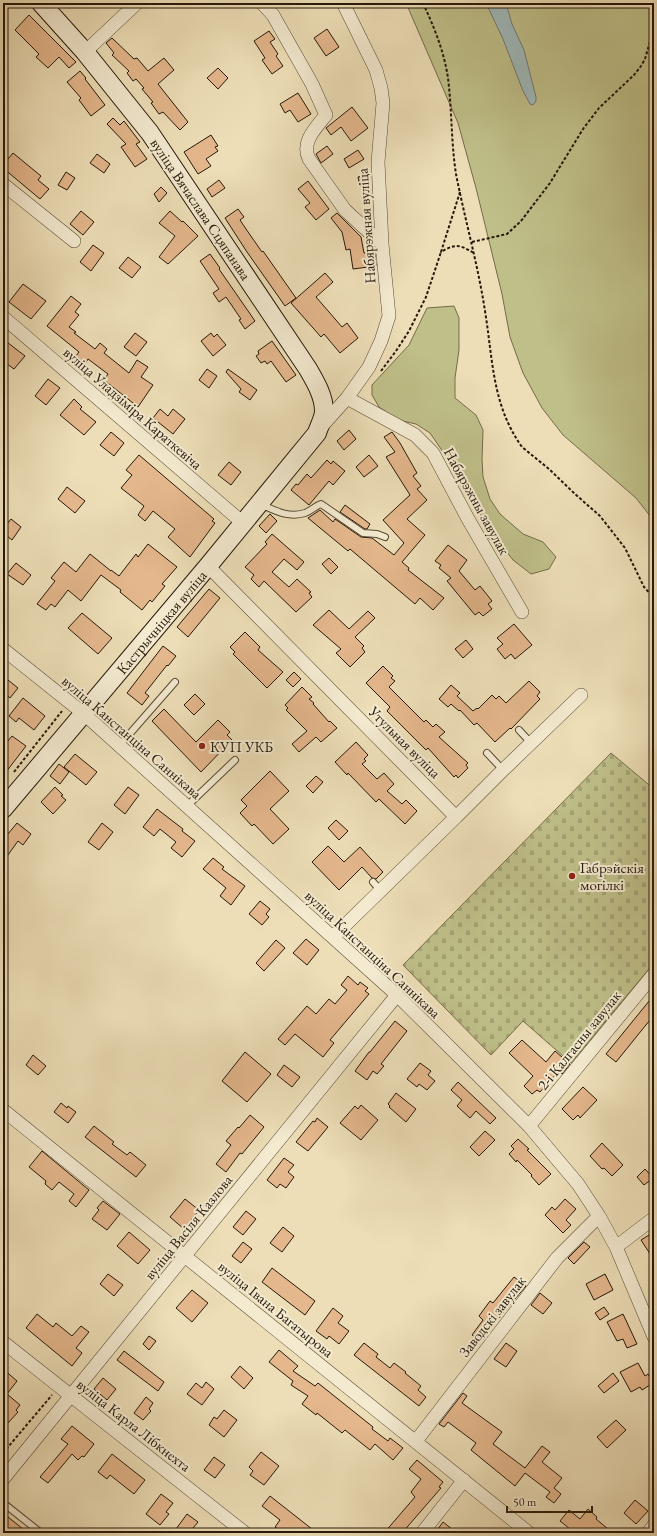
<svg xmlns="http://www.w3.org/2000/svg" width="657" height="1536" viewBox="0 0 657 1536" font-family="'EB Garamond',serif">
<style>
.green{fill:#bfbf89;stroke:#726c49}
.cemetery{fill:url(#cemetery-stones);stroke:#726c49}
.water{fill:#9fb9ba;stroke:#6f7973}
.building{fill:#e4b78c;stroke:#261809}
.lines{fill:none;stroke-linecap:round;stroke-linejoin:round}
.service-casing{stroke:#584a34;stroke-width:8}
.minor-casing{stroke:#584a34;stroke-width:14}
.secondary-casing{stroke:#261809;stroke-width:20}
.path{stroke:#261809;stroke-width:2;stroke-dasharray:3 2;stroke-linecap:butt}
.service{stroke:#f3ead0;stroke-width:6}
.minor{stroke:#f3ead0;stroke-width:13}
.secondary{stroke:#f3ead0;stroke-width:18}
.poi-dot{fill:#8f2418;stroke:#f3ead0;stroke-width:1.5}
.labels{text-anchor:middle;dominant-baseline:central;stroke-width:4;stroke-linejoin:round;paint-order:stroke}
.street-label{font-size:15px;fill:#261809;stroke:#f3ead0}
.poi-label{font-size:15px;fill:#261809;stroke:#f3ead0;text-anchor:start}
</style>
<defs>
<pattern id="cemetery-stones" width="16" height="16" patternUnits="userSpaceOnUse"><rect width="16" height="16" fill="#bfbf89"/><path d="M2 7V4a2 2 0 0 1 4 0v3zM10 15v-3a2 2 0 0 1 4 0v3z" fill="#a4a375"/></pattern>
</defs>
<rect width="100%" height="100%" fill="#eddeb7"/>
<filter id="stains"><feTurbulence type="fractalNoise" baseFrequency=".005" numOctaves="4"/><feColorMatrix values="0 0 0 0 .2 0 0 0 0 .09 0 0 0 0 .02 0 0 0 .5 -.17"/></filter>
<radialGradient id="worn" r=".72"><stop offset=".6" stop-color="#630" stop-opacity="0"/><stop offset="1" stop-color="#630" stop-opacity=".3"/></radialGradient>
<path class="green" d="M406,3H654V521L636,498L563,435L542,408L523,373L510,337L502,294L476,188L458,123Z
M454,306L459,318V350L455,378V398L476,415L483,430L482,459L483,477L490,499L500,514L523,534L543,542L556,557L549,569L531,574L513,560L503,547L489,539L486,524L455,475L441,449L430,433L416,424L398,420L379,407L372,395V385L409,345L427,308Z"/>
<path class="cemetery" d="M611,753L654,789V963L571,1063L523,1021L491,1055L403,965Z"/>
<path class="water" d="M486,3H506L512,24L524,50L536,97V101L533,105L530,104L523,91L503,39Z"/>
<path class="building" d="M29,15L76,62L69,68L59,57L48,68L36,57L39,54L15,30Z
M327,29L339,47L326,56L314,38Z
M269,31L275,39L270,42L278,54L276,56L283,66L272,74L262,60L265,58L254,41Z
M112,38L134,59L137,58L148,71L164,58L174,70L158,84L188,122L180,130L163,112L159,114L151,103L153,102L142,89L144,88L136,79L133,81L127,73L129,71L112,55L114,53L106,43Z
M218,68L228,78L218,89L207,78Z
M80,71L86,78L85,79L105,105L91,116L79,100L81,98L67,82Z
M298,93L311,114L298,122L290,110L285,113L280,104Z
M352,107L368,128L351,141L341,127L331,135L326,128Z
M113,118L120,125L124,121L140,142L136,144L147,159L135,167L121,147L126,144L107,124Z
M211,135L218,146L215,147L218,151L206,159L211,166L198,174L184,152Z
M327,146L333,154L321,163L316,154Z
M358,150L364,159L349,168L344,159Z
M13,153L41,176L38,180L49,189L40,199L3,168V165Z
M97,154L110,164L104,173L90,163Z
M66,172L75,178L67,190L58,185Z
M368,175L369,184L360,186L358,177Z
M219,180L225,188L212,197L207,189Z
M308,181L329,209L316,220L305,207L310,203L298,189Z
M161,187L167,193L159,202L154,194Z
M238,209L244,217L240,220L246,229L262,252L263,251L296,298L285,306L247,252L225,218Z
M81,211L94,222L83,235L70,224Z
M170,211L182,222L183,221L198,236L168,264L159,257L175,236L159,223Z
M337,213L361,237L364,253L375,252L376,266L353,269L350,249L346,250L342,232L331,218Z
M93,245L104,253L91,271L80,262Z
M210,254L220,268L219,269L255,321L245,329L239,320L241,319L226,297L219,302L213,293L219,289L200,261Z
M128,257L141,267L132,278L119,268Z
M325,273L333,282L316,297L342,327L347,323L358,338L340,353L324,334L321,337L291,303Z
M23,284L46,301L31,319L9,302Z
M71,296L81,304L75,312L79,315L69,327L76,332L74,333L95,349L100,343L107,349L104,353L129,373L137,360L148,367L141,377L153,385L138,407L104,380L108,374L88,359L85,364L76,356L79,352L47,326Z
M135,333L147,342L136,356L124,347Z
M211,333L214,337L217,334L226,345L213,356L201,341Z
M3,339L25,356L14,369L3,361Z
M272,341L296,375L286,382L271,361L267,364L265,361L261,363L256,356L259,354L258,351Z
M207,369L217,376L209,388L199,380Z
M228,369L257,390L250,400L239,392L241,389L226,372Z
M48,379L60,388L46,405L35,396Z
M74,399L82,407L80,409L96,422L84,435L60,415Z
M160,409L168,416L173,409L185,419L173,434L153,418Z
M349,430L356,439L344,450L337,441Z
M111,432L124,443L114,456L100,445Z
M392,432L400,443L417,473L413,476L421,486L417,489L427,500L407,519L425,535L402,562L409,568L408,570L444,598L433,610L420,598L415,604L350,549L348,551L308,518L320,510L333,522L335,519L361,537L372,538L394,555L404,543L383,520L410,495L386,457L395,452L384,437Z
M139,455L214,519L212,521L215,523L190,557L168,537L175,529L153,511L145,521L138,515L144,506L121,488L132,475L126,470Z
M369,455L378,466L364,477L356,467Z
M327,460L331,464L333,461L345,471L333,485L329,481L309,505L291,490L296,484L298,485L307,474L311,478Z
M229,462L241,472L231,485L218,475Z
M67,487L85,501L75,513L58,499Z
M345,505L370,524L367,529H365L340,512Z
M270,514L277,521L266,533L259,526Z
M11,519L21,527L12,540L3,533V529Z
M272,534L304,562L297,570L284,559L272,572L289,587L297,579L311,592L309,593L312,597L296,612L264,581L259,587L251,579L254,575L245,567L267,544L265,542Z
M148,544L177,567L162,584L165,586L152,602L150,600L142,610L120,592L121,590L101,575L81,601L68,590L55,607L51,604L46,610L37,604L55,581L51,578L64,562L76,572L90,554L111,571V570L119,576L136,554L138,557Z
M448,545L467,560L459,571L475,590L480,586L492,601L488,604L492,609L483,616L479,612L475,615L447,581L451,578L439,568L441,565L435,561Z
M329,558L338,567L331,574L322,564Z
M16,563L31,575L23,585L7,574Z
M209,589L220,598L188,637L177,627Z
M329,610L349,629L368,611L375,618L355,637L364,646L362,648L365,652L350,667L336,653L341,649L313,625Z
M82,613L112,638L98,654L68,628Z
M514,624L532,645L515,659L511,654L505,659L497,649L503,644L497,638Z
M245,632L260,647L258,650L283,672L267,688L233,654L235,652L230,647Z
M466,640L473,649L463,658L455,649Z
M163,646L176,656L168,666L167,665L145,693L149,696L142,705L127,693Z
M383,666L393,676L391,678L395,681L389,687L424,722L426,720L433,727L436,724L445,732L439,737L468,763L466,765L468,768L458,778L456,775L454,777L428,748L426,750L387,711L390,707L366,683Z
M294,672L301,679L293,687L286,680Z
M3,676L18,688L10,698L3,692Z
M529,681L540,692L537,696L540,699L511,729L510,728L495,742L477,723L474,725L460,710L459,711L451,704L448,707L439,699L451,685L460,693L457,696L473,711L477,708L478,709L492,695L496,699L499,696L506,703Z
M302,687L312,697L309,699L314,703L313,704L329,722L330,721L337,728L321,742L316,737L299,752L292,744L307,731L286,710L288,708L285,705Z
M195,694L205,704L194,715L184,705Z
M23,698L45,716L34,730L19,718L16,722L9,716Z
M164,709L196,742L218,720L230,732L227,735L232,740L201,772L152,721Z
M12,736L26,746L3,776V747Z
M356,742L368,755L364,759L366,761L362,764L377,779L384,773L394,784L387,791L402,804L406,800L417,811L405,824L379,799L376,802L348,773L347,775L335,762Z
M75,754L97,772L86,785L64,767Z
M59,764L69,772L60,784L50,776Z
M270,771L289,791L270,809L289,829L273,844L254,824L252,826L240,813L247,806L241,800Z
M316,776L323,782L313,793L306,786Z
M55,787L63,795L61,796L66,800L53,814L41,802Z
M128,787L139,795L125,814L114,805Z
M157,809L183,829L182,831L195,841L182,857L171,848L176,842L160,829L154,836L143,827Z
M336,820L348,831L339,840L328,828Z
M17,823L31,834L23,845L18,841L3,862V829L8,834Z
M102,823L113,832L99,850L88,842Z
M328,846L344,862L360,847L383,872L376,879L372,878L362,867L339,890L312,862Z
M213,858L224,867L222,869L245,886L231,905L220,896L226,888L203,869Z
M260,901L270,909L266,914L269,917L262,925L249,914Z
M306,939L319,950L307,965L293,953Z
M276,940L285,948L264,971L256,963Z
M348,976L358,985L360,982L368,988L365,991L369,994L330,1040L334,1043L323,1057L295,1034L285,1045L278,1039L307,1006L316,1014L329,999L335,1004L347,990L341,985Z
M654,995V1015L616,1062L606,1054Z
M395,1021L407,1031L381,1064L384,1066L377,1074L373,1071L367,1080L355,1071L369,1052H370Z
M522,1040L546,1062L555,1051L570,1064L562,1074L559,1071L540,1092L537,1090L532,1094L524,1086L533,1076L509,1053Z
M245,1052L271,1074L247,1102L222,1081Z
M33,1055L46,1066L38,1075L26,1065Z
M420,1063L431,1071L428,1075L435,1081L427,1090L419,1084L417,1087L407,1079Z
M284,1065L300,1077L292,1087L277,1075Z
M458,1082L496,1118L490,1124L476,1111L470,1118L457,1106L462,1100L451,1090Z
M583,1087L597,1100L580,1118L578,1115L573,1120L562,1109Z
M396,1093L416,1109L406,1122L389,1107L390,1106L388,1104Z
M61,1103L67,1108L68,1106L76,1112L68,1123L54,1112Z
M361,1105L378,1120L361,1140L340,1123L355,1106L358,1109Z
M250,1115L264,1127L242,1154L240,1153L226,1172L216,1164L231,1145L226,1141L238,1127L239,1128Z
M317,1118L328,1127L308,1151L296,1142L313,1121L315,1122Z
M94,1126L114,1142L112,1144L127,1155L130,1152L146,1165L136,1177L85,1137Z
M485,1131L495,1140L479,1156L470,1147Z
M518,1139L529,1149L527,1150L551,1174L539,1185L531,1176L532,1175L517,1160L516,1162L509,1154L514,1149L511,1146Z
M602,1143L623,1165L612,1176L604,1168L602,1169L590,1156Z
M42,1151L89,1190L76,1207L69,1201L74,1194L59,1182L52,1190L45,1184L46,1181L29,1167Z
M284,1158L294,1165L288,1172L294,1177L286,1188L280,1184L277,1188L267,1180Z
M645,1169L653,1178L644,1185L637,1177Z
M185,1199L199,1210L184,1229L170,1217Z
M565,1199L576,1209L566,1220L571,1225L563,1233L545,1215L552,1207L555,1210Z
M103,1201L120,1214L107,1230L92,1219L99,1210L97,1208Z
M246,1211L256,1219L243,1235L233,1227Z
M283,1227L294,1236L282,1252L270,1243Z
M129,1232L150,1250L138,1264L117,1246Z
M654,1232V1260L641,1240Z
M243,1242L252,1249L241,1263L232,1256Z
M584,1242L590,1247L574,1264L568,1258Z
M272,1268L315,1301L305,1315L262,1282Z
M108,1274L123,1285L114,1296L100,1284Z
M605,1274L613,1290L594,1300L586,1284Z
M514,1277L526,1286L497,1320L496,1319L480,1340L472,1335L483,1320L479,1316L490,1301L493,1303Z
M192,1290L208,1303L192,1322L176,1308Z
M540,1293L552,1303L543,1314L531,1305Z
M604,1307L609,1314L600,1320L595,1313Z
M333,1308L343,1316L338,1323L349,1331L339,1344L329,1336L327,1339L316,1331Z
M37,1314L53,1327L56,1323L72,1336L81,1326L89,1332L76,1348L82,1353L72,1366L26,1328Z
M623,1314L637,1344L627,1348L623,1339L617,1341L607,1322Z
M149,1336L156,1341L149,1350L143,1344Z
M364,1343L378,1354L376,1357L390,1368L394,1363L406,1372L405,1373L421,1386L418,1390L426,1397L419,1406L354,1355Z
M506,1343L517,1351L506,1367L494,1359Z
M279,1350L298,1366L293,1371L315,1386L318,1383L373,1427L372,1429L388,1441L390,1438L403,1448L393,1460L375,1444L370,1450L345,1430L342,1433L317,1413L316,1415L302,1404L308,1396L291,1385L293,1381L269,1362Z
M124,1351L164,1382L158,1391L117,1360Z
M638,1363L645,1376L648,1374L653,1383L642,1390L640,1387L631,1392L620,1372Z
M240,1366L253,1378L244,1389L231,1377Z
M3,1369L17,1381L7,1394L20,1405L16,1410L18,1412L8,1423L3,1419Z
M613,1373L619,1381L604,1393L598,1386Z
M103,1378L116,1389L107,1400L94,1389Z
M206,1382L214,1389L202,1405L187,1394L196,1383L202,1388Z
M463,1393L467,1396L462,1403L502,1432L493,1444L525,1468L542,1446L550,1452L542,1462L562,1478L554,1488L561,1494L554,1503L546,1497L550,1492L525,1473L515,1486L471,1450L476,1443L448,1422L444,1427L439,1424Z
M146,1397L153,1403L149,1409L151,1411L143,1420L134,1413Z
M224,1410L237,1420L224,1437L209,1425L214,1417L217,1419Z
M616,1420L626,1430L607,1448L597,1437Z
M72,1426L94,1444L84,1457L82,1456L78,1460L72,1454L48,1483L40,1477L68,1444L61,1439Z
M261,1452L279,1466L264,1485L250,1475L253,1471L249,1467Z
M112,1454L145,1480L134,1494L110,1475L107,1479L98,1472Z
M214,1457L225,1465L215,1478L204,1470Z
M417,1460L443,1482L439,1487L441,1488L402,1533H384L415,1497L411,1492L421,1479L409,1469Z
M161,1494L173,1503L166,1512L169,1514L160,1525L146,1514Z
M270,1496L317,1533H283L275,1527L280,1520L262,1506Z
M635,1500L648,1511L636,1524L624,1513Z
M588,1509L597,1517L596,1519L613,1533H575L560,1521L569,1510L580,1519Z
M3,1513L28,1533H3Z
M187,1514L198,1522L189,1533H181L176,1529Z
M443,1522L457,1533H435Z"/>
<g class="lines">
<g class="service-casing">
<path id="service" d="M260,504C276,511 288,518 305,513C311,511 315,506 321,504L363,533L377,534L385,537
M519,730L531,743
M119,746L175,682
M487,753L503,770
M187,806L235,760
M373,882L380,890
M7,1506L41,1533"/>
</g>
<g class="minor-casing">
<path id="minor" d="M262,3L273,15L312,84L326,115C315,129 301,142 309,159L345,210L382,244
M85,52L137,3
M3,184L74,241
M3,317L243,523
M347,398L415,435L433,453L468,519L522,612
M322,426L347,398L369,367L381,341L389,316L382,244L378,162L383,103L381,88L376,70L343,3
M208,566L456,817L503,770L581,695
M3,649L83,713L397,995L529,1126L578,1184L599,1216L616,1247L654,1337
M333,937L456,817
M3,1110L529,1533
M529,1126L654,974
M616,1247L654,1218
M3,1342L245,1533
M416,1441L557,1258L599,1216
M3,1479L397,995
M422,1533L464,1480
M648,1533L654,1525"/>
</g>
<g class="secondary-casing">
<g id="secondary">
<path id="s1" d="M3,809L208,566L317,433C319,426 324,418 324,411C324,396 315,381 308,369L150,133L85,52L41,3"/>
</g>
</g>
<path class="path" d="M423,3C434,27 444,51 448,78C452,110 451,142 456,174C465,220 478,265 485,311C493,360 492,405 522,447L549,469L575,494L600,516L625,548L644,587L654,598
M460,192L441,252C456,243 460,245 474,253
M472,242L507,234L521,221L550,183L583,129L599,108L634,75L641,66L645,59L654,28
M381,371L396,351L409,331L426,297L441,252
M14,772L62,711
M3,1453L52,1395"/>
<use href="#service" class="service"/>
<use href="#minor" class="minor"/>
<use href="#secondary" class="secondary"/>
</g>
<g class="poi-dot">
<circle cx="202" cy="746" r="4"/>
<circle cx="572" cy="876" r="4"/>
</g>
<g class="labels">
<g class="street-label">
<text transform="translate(201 209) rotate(56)">вуліца Вячаслава Сцяпанава</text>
<text transform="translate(366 226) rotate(-94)">Набярэжная вуліца</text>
<text transform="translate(133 408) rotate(41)">вуліца Уладзіміра Караткевіча</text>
<text transform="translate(477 501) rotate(61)">Набярэжны завулак</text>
<text stroke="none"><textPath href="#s1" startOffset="245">Кастрычніцкая вуліца</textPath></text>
<text transform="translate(132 737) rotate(41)">вуліца Канстанціна Саннікава</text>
<text transform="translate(405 742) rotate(45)">Утульная вуліца</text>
<text transform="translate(373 954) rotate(43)">вуліца Канстанціна Саннікава</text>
<text transform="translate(579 1040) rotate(-51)">2-і Калгасны завулак</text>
<text transform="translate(188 1227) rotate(-51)">вуліца Васіля Казлова</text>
<text transform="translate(276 1309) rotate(39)">вуліца Івана Багатырова</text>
<text transform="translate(492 1316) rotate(-52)">Заводскі завулак</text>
<text transform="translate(134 1425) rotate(38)">вуліца Карла Лібкнехта</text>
</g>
<g class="poi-label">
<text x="210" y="746">КУП УКБ</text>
<text x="580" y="867">Габрэйскія<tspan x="580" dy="17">могілкі</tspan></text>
</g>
</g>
<rect width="657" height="1536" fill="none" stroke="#eddeb7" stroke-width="16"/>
<rect x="4" y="4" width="649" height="1528" fill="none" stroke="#261809" stroke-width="2"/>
<rect x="8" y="8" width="641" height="1520" fill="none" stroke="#261809"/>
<path d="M507 1506v6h85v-6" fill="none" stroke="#261809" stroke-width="2"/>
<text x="513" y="1506" font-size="12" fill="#261809" stroke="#f3ead0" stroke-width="3" paint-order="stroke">50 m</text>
<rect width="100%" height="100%" filter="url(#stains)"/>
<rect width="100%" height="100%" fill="url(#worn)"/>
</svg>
